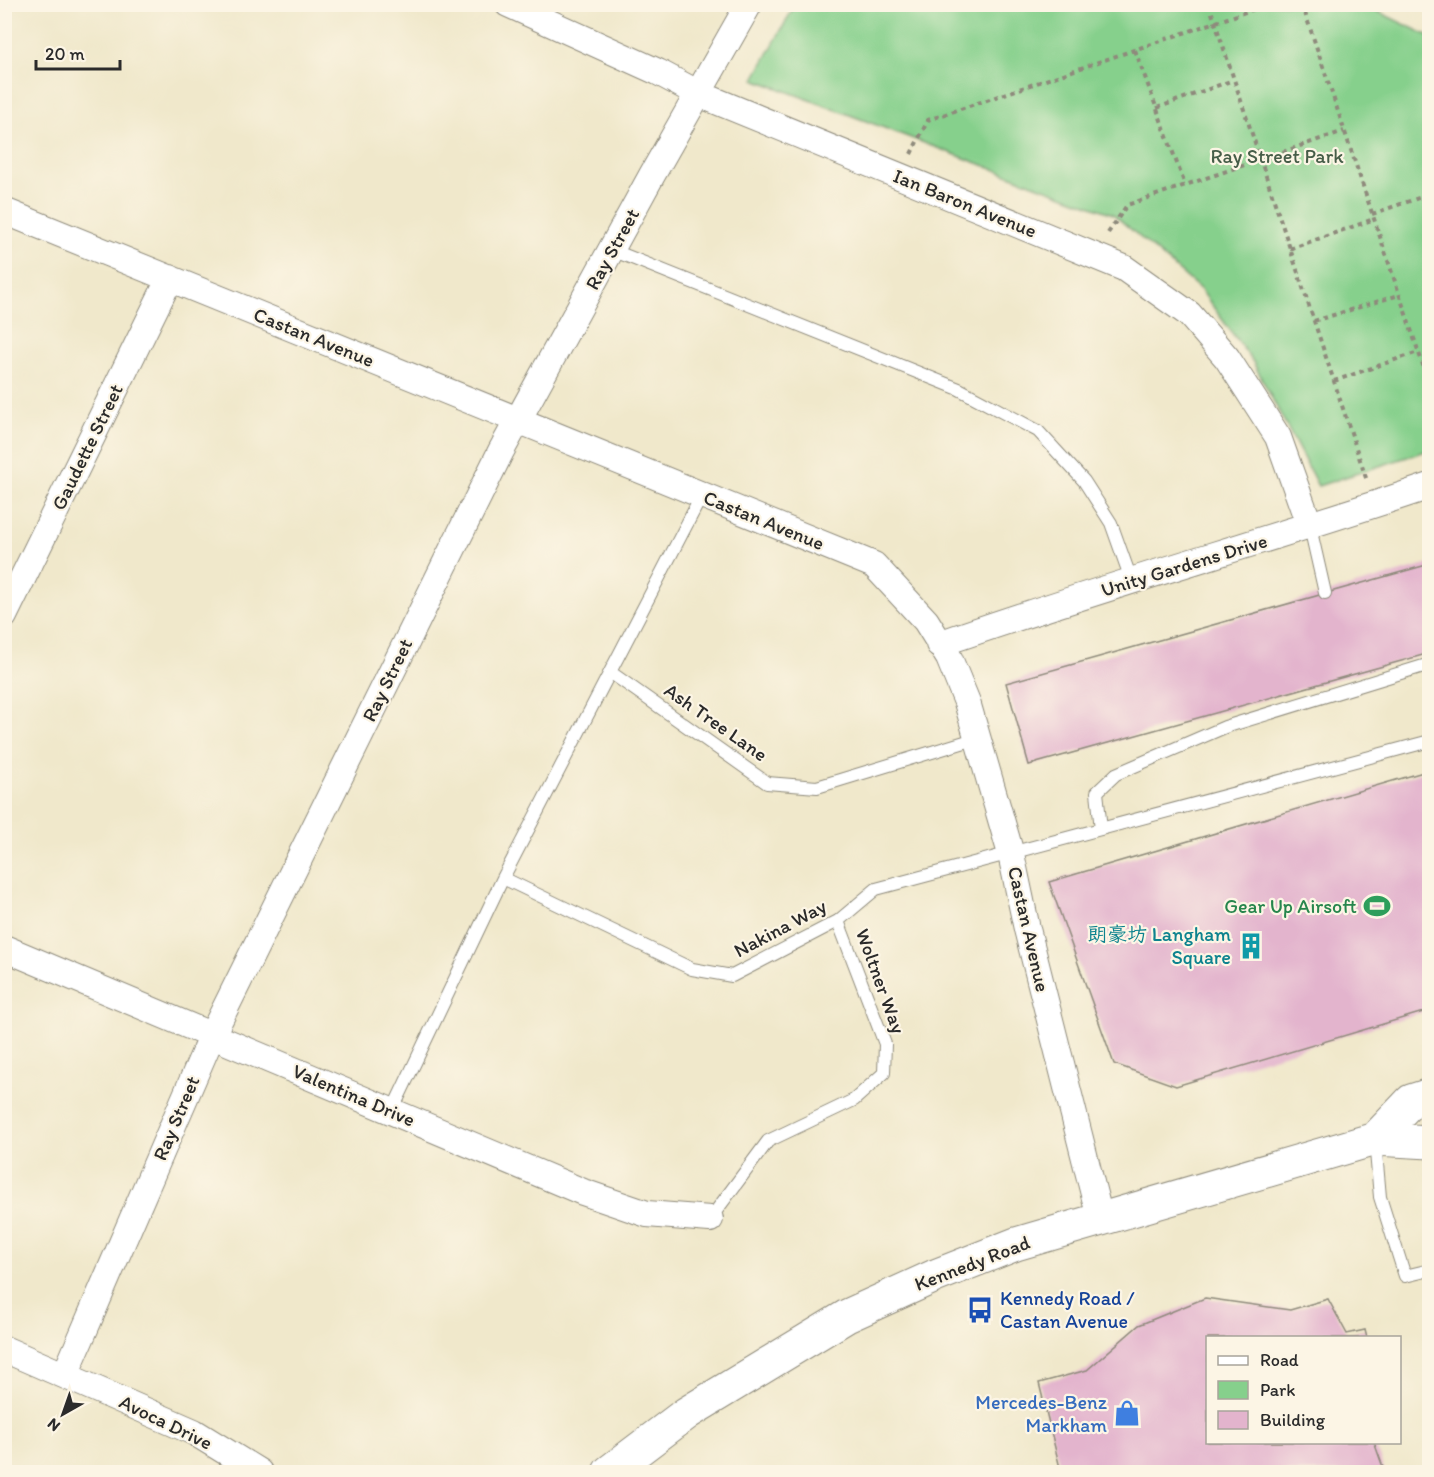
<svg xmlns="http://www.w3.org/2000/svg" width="1434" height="1477" viewBox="0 0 1434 1477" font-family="Itim,'LXGW WenKai TC',sans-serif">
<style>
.green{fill:#86d08c;stroke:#587e5c;stroke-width:1.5}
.building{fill:#e3b4cd}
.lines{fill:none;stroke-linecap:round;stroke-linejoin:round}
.lane-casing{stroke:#8e8a7b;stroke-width:14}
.street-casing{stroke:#8e8a7b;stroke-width:28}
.primary-casing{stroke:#8e8a7b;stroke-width:35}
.path{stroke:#8e8a7b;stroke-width:4;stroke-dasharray:4.5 4.5;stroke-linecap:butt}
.lane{stroke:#fff;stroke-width:12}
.street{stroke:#fff;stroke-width:26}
.primary{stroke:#fff;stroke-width:33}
.labels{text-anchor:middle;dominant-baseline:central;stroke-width:4.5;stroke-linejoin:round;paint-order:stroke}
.park-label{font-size:20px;fill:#465d48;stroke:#fcf5e5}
.street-label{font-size:20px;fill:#2b2b2b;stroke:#fcf5e5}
.leisure-label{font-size:20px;fill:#27864d;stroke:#fcf5e5;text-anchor:end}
.culture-label{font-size:20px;fill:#0d838f;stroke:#fcf5e5;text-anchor:end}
.transit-label{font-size:20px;fill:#164399;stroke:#fcf5e5;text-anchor:start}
.shop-label{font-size:20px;fill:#366cbe;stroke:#fcf5e5;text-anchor:end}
</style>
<rect width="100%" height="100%" fill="#fcf5e5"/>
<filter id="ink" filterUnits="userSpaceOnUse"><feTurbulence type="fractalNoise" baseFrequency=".0167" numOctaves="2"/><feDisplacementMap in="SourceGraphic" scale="12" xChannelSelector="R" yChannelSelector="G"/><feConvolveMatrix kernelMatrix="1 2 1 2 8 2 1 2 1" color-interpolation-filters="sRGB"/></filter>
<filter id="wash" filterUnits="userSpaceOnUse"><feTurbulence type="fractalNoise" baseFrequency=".008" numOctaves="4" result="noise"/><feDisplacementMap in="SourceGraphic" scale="24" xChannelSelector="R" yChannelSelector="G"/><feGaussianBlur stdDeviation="1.35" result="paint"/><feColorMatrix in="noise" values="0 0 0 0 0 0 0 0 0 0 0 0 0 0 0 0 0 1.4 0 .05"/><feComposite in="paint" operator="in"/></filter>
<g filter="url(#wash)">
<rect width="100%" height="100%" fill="#f0e8cb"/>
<path class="green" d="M1362,4L1429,36V450L1318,486L1253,362L1201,290L1113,214L754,79L795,5Z"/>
<g id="blocks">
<path class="building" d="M1430,564V653L1029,765L1006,683Z
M1430,770V1010L1176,1086L1114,1064L1049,882Z
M1205,1298L1290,1310L1328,1299L1347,1334L1365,1330L1367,1338H1208V1442H1374L1384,1470L1376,1472H1084L1083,1468L1061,1472L1039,1383L1087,1370L1139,1325Z"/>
</g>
</g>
<g filter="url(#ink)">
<use href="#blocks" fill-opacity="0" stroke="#8e8a7b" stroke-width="1.5"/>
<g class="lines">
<g class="lane-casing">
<path id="lane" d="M612,250L959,389L1038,431L1084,481L1111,523L1132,582
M1310,527L1325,593
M610,672L767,783L817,787L978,738
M1101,829L1097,792L1116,774L1225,727L1430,664
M503,878L692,969L732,976L838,921L876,889L1430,741
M392,1111L503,878L702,495
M1375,1141L1380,1197L1405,1276L1430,1270
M710,1219L768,1141L854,1100L884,1073L885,1044L838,921"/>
</g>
<g class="street-casing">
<path id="street" d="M508,4L658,72L699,94L1124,268L1189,314L1227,358L1278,437L1310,527
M4,211L874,565L926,621L949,658L967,702L1011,854L1027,929L1100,1218
M4,616L170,278
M939,644C1101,587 1267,541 1430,486
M4,948L583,1192L647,1214L710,1219
M4,1349L194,1432L259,1472
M65,1375L212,1035L501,451L652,175L749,4"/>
</g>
<g class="primary-casing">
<path id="primary" d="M1375,1139L1411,1101L1430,1095
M609,1472L687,1413L847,1316L935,1276L1016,1244L1375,1139L1430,1142"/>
</g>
<path class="path" d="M1209,4L1367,481
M1302,4L1430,386
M1135,50L1185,185
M1157,108L1233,80
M911,154L928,120L1269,4
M1372,214L1430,194
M1108,233L1127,205L1344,131
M1290,249L1374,219
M1314,321L1399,295
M1334,381L1418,352"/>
<use href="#lane" class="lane"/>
<use href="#street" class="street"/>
<use href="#primary" class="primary"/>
</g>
</g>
<defs>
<g id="stadium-bare" transform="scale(2.07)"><path d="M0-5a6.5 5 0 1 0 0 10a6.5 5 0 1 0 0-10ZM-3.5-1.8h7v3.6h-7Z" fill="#2e9e5b" stroke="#fcf5e5" stroke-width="2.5" paint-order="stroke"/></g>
<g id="building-bare" transform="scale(2.07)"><path d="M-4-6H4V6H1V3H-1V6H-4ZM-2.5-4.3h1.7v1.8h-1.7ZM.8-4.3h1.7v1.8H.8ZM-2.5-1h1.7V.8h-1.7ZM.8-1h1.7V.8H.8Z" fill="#0f9aa8" stroke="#fcf5e5" stroke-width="2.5" paint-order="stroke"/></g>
<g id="bus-bare" transform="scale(2.07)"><path d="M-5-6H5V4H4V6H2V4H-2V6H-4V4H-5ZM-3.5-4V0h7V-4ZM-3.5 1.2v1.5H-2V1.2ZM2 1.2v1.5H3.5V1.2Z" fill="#1a4fb4" stroke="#fcf5e5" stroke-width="2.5" paint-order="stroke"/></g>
<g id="shop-bare" transform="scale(2.07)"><path d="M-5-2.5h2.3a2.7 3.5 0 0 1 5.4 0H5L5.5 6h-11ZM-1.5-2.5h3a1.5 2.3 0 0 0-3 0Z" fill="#3f7fe0" stroke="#fcf5e5" stroke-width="2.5" paint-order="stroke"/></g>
</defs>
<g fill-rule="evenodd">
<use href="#stadium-bare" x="1377" y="906"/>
<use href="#building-bare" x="1251" y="946"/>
<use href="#bus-bare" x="980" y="1310"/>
<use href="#shop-bare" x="1127" y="1413"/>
</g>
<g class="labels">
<g class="park-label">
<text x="1277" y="156">Ray Street Park</text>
</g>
<g class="street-label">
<text transform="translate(965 203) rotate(22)">Ian Baron Avenue</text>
<text transform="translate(612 249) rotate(-61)">Ray Street</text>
<text transform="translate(314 337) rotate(22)">Castan Avenue</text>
<text transform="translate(87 447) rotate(-64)">Gaudette Street</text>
<text transform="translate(764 520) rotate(22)">Castan Avenue</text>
<text transform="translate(1184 565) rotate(-17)">Unity Gardens Drive</text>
<text transform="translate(387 680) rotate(-64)">Ray Street</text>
<text transform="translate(716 722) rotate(35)">Ash Tree Lane</text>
<text transform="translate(780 928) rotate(-28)">Nakina Way</text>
<text transform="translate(1029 929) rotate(77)">Castan Avenue</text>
<text transform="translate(881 981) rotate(70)">Woltner Way</text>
<text transform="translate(354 1095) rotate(23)">Valentina Drive</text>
<text transform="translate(176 1118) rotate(-67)">Ray Street</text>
<text transform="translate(972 1263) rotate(-21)">Kennedy Road</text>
<text transform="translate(166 1422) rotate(26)">Avoca Drive</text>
</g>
<g class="leisure-label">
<text x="1357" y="906">Gear Up Airsoft</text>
</g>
<g class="culture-label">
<text x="1231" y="934">朗豪坊 Langham<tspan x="1231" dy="23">Square</tspan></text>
</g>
<g class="transit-label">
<text x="1000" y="1298">Kennedy Road /<tspan x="1000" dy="23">Castan Avenue</tspan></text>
</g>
<g class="shop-label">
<text x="1107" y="1402">Mercedes-Benz<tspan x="1107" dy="23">Markham</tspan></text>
</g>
</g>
<rect width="1434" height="1477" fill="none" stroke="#fcf5e5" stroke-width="24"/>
<rect x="1206" y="1336" width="195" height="108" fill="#fcf5e5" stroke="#a8a49b" stroke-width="1.5"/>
<rect x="1218" y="1356" width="30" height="9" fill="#ffffff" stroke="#a8a49b" stroke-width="1.5"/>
<text x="1260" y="1366" font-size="18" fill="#2b2b2b">Road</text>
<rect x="1218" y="1381" width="30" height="18" fill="#86d08c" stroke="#a8a49b" stroke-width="1.5"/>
<text x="1260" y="1396" font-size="18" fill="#2b2b2b">Park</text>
<rect x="1218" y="1411" width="30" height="18" fill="#e3b4cd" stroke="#a8a49b" stroke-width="1.5"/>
<text x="1260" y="1426" font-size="18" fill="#2b2b2b">Building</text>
<g transform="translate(63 1414) rotate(220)" stroke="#fcf5e5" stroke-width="4.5" paint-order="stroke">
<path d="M0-4.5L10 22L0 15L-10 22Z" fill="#2b2b2b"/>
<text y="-9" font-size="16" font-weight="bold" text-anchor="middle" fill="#2b2b2b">N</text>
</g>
<path d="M36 60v9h84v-9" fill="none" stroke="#2b2b2b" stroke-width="3"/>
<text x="45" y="60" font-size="18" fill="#2b2b2b" stroke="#fcf5e5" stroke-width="4.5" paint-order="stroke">20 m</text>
</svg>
